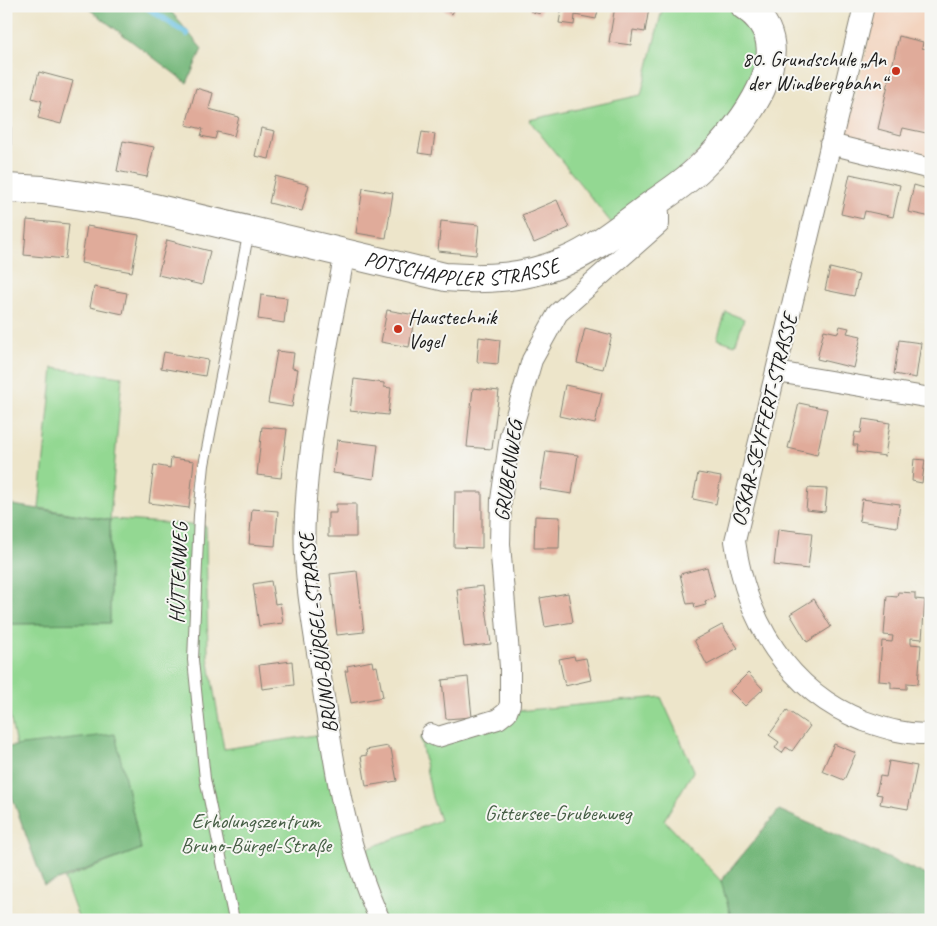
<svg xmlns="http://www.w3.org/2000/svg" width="937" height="926" viewBox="0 0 937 926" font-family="Caveat,sans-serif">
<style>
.built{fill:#f3d4bf}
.green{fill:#93d892;stroke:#587a57}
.forest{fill:#76b87c;stroke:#496a4c}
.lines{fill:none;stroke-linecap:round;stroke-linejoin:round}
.stream{stroke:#65bfe2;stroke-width:6}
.building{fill:#e0ab9a}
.lane-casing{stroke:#848073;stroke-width:12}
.street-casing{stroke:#848073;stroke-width:22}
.secondary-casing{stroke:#848073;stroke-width:30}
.lane{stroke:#fff;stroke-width:10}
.street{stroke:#fff;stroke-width:20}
.secondary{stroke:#fff;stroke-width:28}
.poi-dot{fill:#c8321e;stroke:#f6f6f2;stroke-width:2}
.labels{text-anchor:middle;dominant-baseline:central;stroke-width:4;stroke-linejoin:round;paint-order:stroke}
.poi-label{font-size:21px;fill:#1c1c1c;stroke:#f6f6f2;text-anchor:end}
.street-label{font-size:21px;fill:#1c1c1c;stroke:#f6f6f2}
.park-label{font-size:21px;fill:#465e45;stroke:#f6f6f2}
</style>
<rect width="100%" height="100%" fill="#f6f6f2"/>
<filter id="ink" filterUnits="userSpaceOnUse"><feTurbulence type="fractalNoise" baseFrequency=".02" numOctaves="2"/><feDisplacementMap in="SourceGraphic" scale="10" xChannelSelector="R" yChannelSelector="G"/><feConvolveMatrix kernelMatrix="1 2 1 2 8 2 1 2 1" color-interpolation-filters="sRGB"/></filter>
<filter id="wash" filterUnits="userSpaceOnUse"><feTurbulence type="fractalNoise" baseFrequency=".0096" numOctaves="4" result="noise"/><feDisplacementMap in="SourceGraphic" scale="20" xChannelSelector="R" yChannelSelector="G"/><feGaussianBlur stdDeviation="1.12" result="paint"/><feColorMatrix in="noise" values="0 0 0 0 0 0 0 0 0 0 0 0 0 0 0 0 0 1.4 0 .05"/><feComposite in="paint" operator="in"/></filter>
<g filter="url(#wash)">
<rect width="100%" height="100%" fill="#ede5ca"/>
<path class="built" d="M877,6H931V156L846,136Z"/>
<path class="green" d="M663,6H745L758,16L756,97L617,230L529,120L641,95Z
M726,312L744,319L735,345L717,339Z
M53,368L122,377L110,519L206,526L208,657L224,749L329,733L355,854L440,820L432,798L420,737L507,712L661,697L694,770L664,820L721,881L730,913L725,920H79L64,879L141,849L115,735L16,746L6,696V624L110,623V520L39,508Z"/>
<path class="forest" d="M85,6H171L169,9L202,49L187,83Z
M6,504L110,520V623L6,624Z
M115,734L141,849L44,885L6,780V747Z
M779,810L931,877V920H725L730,913L721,881Z"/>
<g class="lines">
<path class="stream" d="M145,6L187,34"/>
</g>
<g id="blocks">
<path class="building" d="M438,6H456L452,14Z
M531,6H542L540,14L530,11Z
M562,6H599L596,19L575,15L574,25L559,23Z
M615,6L649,8L645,32L633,30L631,45L609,42Z
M899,36L923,42L922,48L931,50V134L903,128L901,135L878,129Z
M39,72L73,81L61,124L38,118L42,101L32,98Z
M196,88L213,93L209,109L239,117L234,136L217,132L215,139L201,136L203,129L186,125Z
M6,127H11V161H6Z
M261,128L275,131L269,159L255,156Z
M422,132L435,134L432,155L418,153Z
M123,141L154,147L147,177L117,171Z
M850,174L900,185L893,217L865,211L863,219L841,214Z
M275,176L309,185L302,211L269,203Z
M914,185L931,190V217L908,212Z
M363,188L393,193L386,238L356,233Z
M557,200L569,228L534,243L522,215Z
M27,220L69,224L65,259L24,255Z
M441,221L479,225L476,255L438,251Z
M87,226L139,235L132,272L81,263Z
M167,240L210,251L202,285L158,275Z
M830,268L859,275L854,296L825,290Z
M94,287L127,293L123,314L90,307Z
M261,295L287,298L284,323L258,319Z
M387,310L415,315L409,347L381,342Z
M840,326L849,328L847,333L861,336L854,368L817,359L824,330L838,333Z
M585,328L612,335L603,369L577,363Z
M479,337L500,340L498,364L477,362Z
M899,340L921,343L916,378L894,374Z
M277,351L294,353L292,368L298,369L292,407L268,403Z
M164,352L208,360L205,376L161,368Z
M354,379L384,383V387L391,388L388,415L350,411Z
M565,385L602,393L595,424L559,416Z
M473,388L499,391L492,449L467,447Z
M799,403L827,409L817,455L788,448Z
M863,419L890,423L885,456L857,452L858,445H853L855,432L861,433Z
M262,427L287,429L281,478L257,475Z
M337,440L378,445L374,479L333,473Z
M546,451L578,455L572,494L540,489Z
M171,458L194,461L189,508L149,503L154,465L170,468Z
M914,459L925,460L922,483L912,481Z
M698,473L721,477L716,504L693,499Z
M808,488L827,489L825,512L806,510Z
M455,492H482V548L454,547Z
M862,499L900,504L897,527L859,521Z
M336,504H356V537H328V513H336Z
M252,509L278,511L275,546L249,544Z
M535,516L560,517L559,548H534Z
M778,529L812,533L808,569L774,565Z
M707,567L715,598L705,601L706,605L695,608L694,603L687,604L680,574Z
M357,571L364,632L337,635L330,574Z
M271,581L275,604L280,603L283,623L259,626L253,584Z
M483,586L491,644L464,647L457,589Z
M898,592L915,593V599L925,600L922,639L911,638V644L921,645L918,684L907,683V689L891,688V682L879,681L882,641L892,642L893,636L884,635L887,596L897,597Z
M568,593L573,622L545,627L540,598Z
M814,599L831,627L807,642L790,614Z
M722,625L738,648L707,665L694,640Z
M574,656L575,660L586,658L591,680L565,686L559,659Z
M292,661L294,685L262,689L259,665Z
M372,661L373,667L377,666L383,697L351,703L345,671H348L347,666Z
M748,673L763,689L745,706L730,691Z
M468,677L472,717L446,719L442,680Z
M787,710L810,726L792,751L786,747L782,753L775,748L779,742L769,735Z
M834,744L856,753L844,780L822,771Z
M388,746V749H391L397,781L366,786L361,756L367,755L366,750Z
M889,761L917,766L908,809L880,804L882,795L876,794L880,776L886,777Z"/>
</g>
</g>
<g filter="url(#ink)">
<use href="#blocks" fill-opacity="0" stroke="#848073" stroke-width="1"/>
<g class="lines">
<g class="lane-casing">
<path id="lane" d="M234,920L205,779L193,660L199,515L204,465L249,230"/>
</g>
<g class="street-casing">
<path id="street" d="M864,6L735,541C746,620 787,691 864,721C886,729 907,735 931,734
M830,144L931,169
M345,252C329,339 309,429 305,517C302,569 312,620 320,671C333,756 343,841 380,920
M777,372L931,398
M431,734L438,737L498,719L507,712L510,704V667L500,544L501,500L510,436L532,360L558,313L659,224V213L652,205"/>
</g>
<g class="secondary-casing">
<g id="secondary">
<path id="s1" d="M6,188L43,190L142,205L445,277C487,280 525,278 564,262C595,249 623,226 650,206C667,194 686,182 701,167C738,131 809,49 745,6"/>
</g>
</g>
<use href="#lane" class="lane"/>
<use href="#street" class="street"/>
<use href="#secondary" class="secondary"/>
</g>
</g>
<g class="poi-dot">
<circle cx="896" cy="71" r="5"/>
<circle cx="398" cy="329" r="5"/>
</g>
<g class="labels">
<g class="poi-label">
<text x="886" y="59">80. Grundschule „An<tspan x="886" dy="24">der Windbergbahn“</tspan></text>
<text x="408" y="317" text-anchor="start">Haustechnik<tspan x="408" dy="24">Vogel</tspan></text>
</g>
<g class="street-label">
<text stroke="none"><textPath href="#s1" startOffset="465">POTSCHAPPLER STRASSE</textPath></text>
<text transform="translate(764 420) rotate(-76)">OSKAR-SEYFFERT-STRASSE</text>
<text transform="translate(508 471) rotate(-82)">GRUBENWEG</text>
<text transform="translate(178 573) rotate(-88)">HÜTTENWEG</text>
<text transform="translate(318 633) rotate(-97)">BRUNO-BÜRGEL-STRASSE</text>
</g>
<g class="park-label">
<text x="558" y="813">Gittersee-Grubenweg</text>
<text x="256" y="821">Erholungszentrum<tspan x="256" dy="24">Bruno-Bürgel-Straße</tspan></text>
</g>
</g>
<rect width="937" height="926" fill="none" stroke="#f6f6f2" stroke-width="25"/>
</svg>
